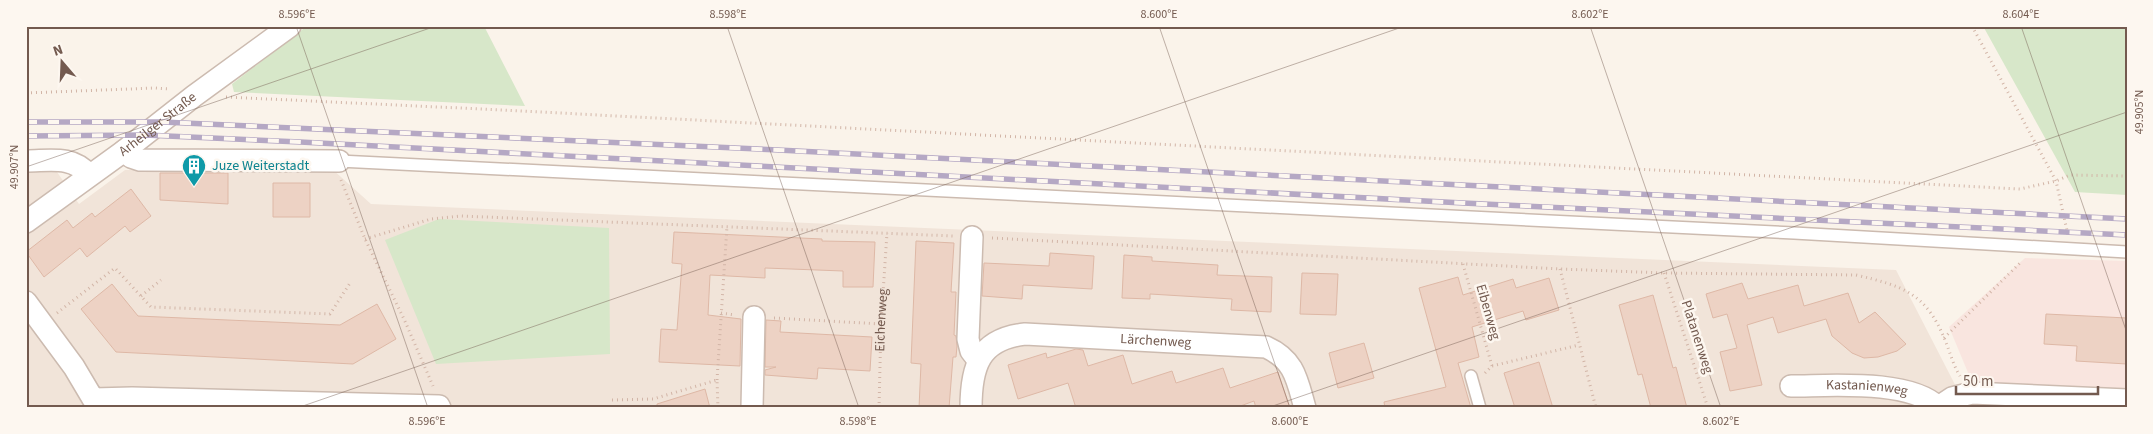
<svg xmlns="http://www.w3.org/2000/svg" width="2153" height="434" viewBox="0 0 2153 434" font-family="'Source Sans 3',sans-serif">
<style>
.residential{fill:#f1e4d9}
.commercial{fill:#f9e5df}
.green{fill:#d7e7c9}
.building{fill:#edd2c4;stroke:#deb8a6}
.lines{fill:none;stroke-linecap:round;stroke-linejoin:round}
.lane-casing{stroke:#ccbbb0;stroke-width:14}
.street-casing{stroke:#ccbbb0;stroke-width:24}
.path{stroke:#d2b5a7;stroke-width:3;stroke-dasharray:1 4;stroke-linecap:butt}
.lane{stroke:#fff;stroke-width:11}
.street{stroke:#fff;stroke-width:21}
.rail-casing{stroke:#b5a8c4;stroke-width:5.5}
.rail{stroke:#fdf7f0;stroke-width:4;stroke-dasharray:11;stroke-linecap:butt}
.ticks{fill:none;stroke:#735a4f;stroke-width:1;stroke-opacity:0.45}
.labels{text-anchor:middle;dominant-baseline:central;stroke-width:5;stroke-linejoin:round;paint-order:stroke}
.street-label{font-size:14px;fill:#735a4f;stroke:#fdf7f0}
.culture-label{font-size:14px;fill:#0d838f;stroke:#fdf7f0;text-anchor:start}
.neatline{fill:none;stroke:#735a4f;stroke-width:2}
.ticks-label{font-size:12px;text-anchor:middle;fill:#735a4f}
</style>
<rect width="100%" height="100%" fill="#faf3ea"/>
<path class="residential" d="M48,168L57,172L79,204L125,170L331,168L371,204L1896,270L1966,406L2056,408H26V169Z"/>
<path class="commercial" d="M2025,258L2127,261V393L1974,387L1949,327Z"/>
<path class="green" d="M307,26H484L525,106L234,92L232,84Z
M1983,26H2127V195L2075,192Z
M439,219L609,228L610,354L436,364L385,240Z"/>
<path class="building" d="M160,173H228V204L160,200Z
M273,183H310V217H273Z
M131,189L151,216L130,232L125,226L87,257L80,248L44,277L26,252L67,220L73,228L92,213L95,217Z
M674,232L822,239V241L875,242L873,287H843V271L765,268V278L710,275L708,315L741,319L740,366L659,362L661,329L677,330L682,264L672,263Z
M916,241L954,243L951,292H956L954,335L956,336L957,346L956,357H953L949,408H919L921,364L911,363Z
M1050,253L1094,256L1092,289L1023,285L1022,299L982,296L984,263L1049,266Z
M1124,255L1152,257V261L1218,265L1217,275L1272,277L1271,312L1231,310L1232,299L1150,294V299L1122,298Z
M1302,273L1338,274L1336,315L1300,314Z
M1458,277L1463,295L1513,279L1516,288L1549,278L1559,310L1526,320L1523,311L1472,327L1479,357L1458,363L1471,408H1385L1384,402L1446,387L1419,288Z
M1742,283L1748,299L1798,285L1804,306L1848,293L1859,323L1875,312L1906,344L1897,351L1878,357L1864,358L1852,353L1832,336L1826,319L1778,333L1773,317L1747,325L1762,385L1730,391L1720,352L1737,348L1727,314L1713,318L1706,294Z
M112,284L138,316L340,325L377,304L396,339L353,364L116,352L81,309Z
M1653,295L1673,368L1676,367L1687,408H1651L1642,374L1638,375L1619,305Z
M2046,314L2127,318V364L2076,361L2077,346L2044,344Z
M766,320L781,321L780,332L872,337L870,371L818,368L817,379L765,375V370L776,367H765Z
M1364,343L1374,378L1338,388L1329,353Z
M1076,349L1083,350L1088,366L1123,355L1132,384L1172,371L1176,383L1223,368L1230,388L1278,372L1290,408H1256L1254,401L1235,408H1076L1068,383L1018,399L1008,365L1046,353L1047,358Z
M1539,362L1553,408H1515L1504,373Z
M705,389L710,408H657V404Z"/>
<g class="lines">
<g class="lane-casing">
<path id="lane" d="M339,161L1794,233L2127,252
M1471,376L1480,408"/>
</g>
<g class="street-casing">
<g id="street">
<path d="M124,151L131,157L140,160L339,161"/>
<path d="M26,161C50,161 72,155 89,175"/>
<path id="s2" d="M26,222L124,151L194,96L290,26"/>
<path d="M972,237L968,339L971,351L978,360"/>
<path d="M26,302L74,367L93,399L132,398L439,406L440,408"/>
<path id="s3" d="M1791,386C1830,386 1909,379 1938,407"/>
<path d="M752,408L754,317"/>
<path id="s4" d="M971,408C971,367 979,339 1025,334L1266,347C1295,360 1297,380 1305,408"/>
<path d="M1937,408L1952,398L1972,393L2127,400"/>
</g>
</g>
<g class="path">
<path d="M1972,26L2056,181L2068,235"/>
<path d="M26,93L155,88L170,89"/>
<path d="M226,97L502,110L2020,189L2056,181L2070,175L2127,176"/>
<path d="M341,180L365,239L404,319L433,386"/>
<path d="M992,238L1560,269L1664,273L1856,275C1903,286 1926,293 1945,340C1950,352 1953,365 1960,376"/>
<path d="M365,239L431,219L461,216L953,236"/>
<path d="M1463,264L1492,366"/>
<path d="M1560,269L1596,408"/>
<path d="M1664,273L1708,408"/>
<path d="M141,296L161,280"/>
<path d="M57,313L115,268L151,307L330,314L350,283"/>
<path d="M721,313L735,315"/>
<path d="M774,318L881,324"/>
<path d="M1944,338L2022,261"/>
<path d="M1485,373L1492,366L1579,345"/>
<path d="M717,380L727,226"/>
<path d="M612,400L653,399L717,380L718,408"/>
<path id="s1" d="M879,408L881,324L887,233"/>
</g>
<use href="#lane" class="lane"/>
<use href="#street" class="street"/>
<g class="rail-casing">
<path id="rail" d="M26,122H162L778,150L2127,219
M26,136L145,135L300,142L1463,203L2127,235"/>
</g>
<use href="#rail" class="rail"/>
</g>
<path class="ticks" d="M296,26L428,408M727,26L859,408M1159,26L1290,408M1590,26L1721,408M2021,26L2127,333M26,167L436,26M297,408L1405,26M1267,408L2127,112"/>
<defs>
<g id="building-pin" transform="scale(1.25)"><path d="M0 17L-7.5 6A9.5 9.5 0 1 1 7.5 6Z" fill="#0f9aa8" stroke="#fdf7f0"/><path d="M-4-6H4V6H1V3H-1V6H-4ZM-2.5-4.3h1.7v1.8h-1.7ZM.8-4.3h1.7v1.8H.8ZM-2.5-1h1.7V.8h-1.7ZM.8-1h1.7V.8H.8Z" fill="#fff"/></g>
</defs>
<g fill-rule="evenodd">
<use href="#building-pin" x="194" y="166"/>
</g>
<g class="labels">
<g class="street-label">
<text stroke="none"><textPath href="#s2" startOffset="164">Arheilger Straße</textPath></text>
<text transform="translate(1488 312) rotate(74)">Eibenweg</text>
<text stroke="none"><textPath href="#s1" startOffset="88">Eichenweg</textPath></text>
<text transform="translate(1697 337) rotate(72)">Platanenweg</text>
<text stroke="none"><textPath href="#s4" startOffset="235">Lärchenweg</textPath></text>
<text stroke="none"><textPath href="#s3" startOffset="76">Kastanienweg</textPath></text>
</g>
<g class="culture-label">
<text x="212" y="166">Juze Weiterstadt</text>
</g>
</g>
<rect width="2153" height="434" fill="none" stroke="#fdf7f0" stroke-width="55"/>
<g transform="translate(62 62) rotate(341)" stroke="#fdf7f0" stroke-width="4" paint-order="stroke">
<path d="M0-4L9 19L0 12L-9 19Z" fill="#735a4f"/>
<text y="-8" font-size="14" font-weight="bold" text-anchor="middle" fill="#735a4f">N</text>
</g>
<path d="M1956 386v8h142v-8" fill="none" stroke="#735a4f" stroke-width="2.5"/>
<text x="1963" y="386" font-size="15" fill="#735a4f" stroke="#fdf7f0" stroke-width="4" paint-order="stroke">50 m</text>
<rect x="28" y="28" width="2098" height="378" class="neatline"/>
<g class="ticks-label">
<text x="297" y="18">8.596°E</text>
<text x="728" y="18">8.598°E</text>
<text x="1159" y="18">8.600°E</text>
<text x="1590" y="18">8.602°E</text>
<text x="2021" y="18">8.604°E</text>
<text transform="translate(2139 112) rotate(-90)" y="4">49.905°N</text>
<text transform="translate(14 167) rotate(-90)" y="4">49.907°N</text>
<text x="427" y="425">8.596°E</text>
<text x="858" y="425">8.598°E</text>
<text x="1290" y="425">8.600°E</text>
<text x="1721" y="425">8.602°E</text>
</g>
</svg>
